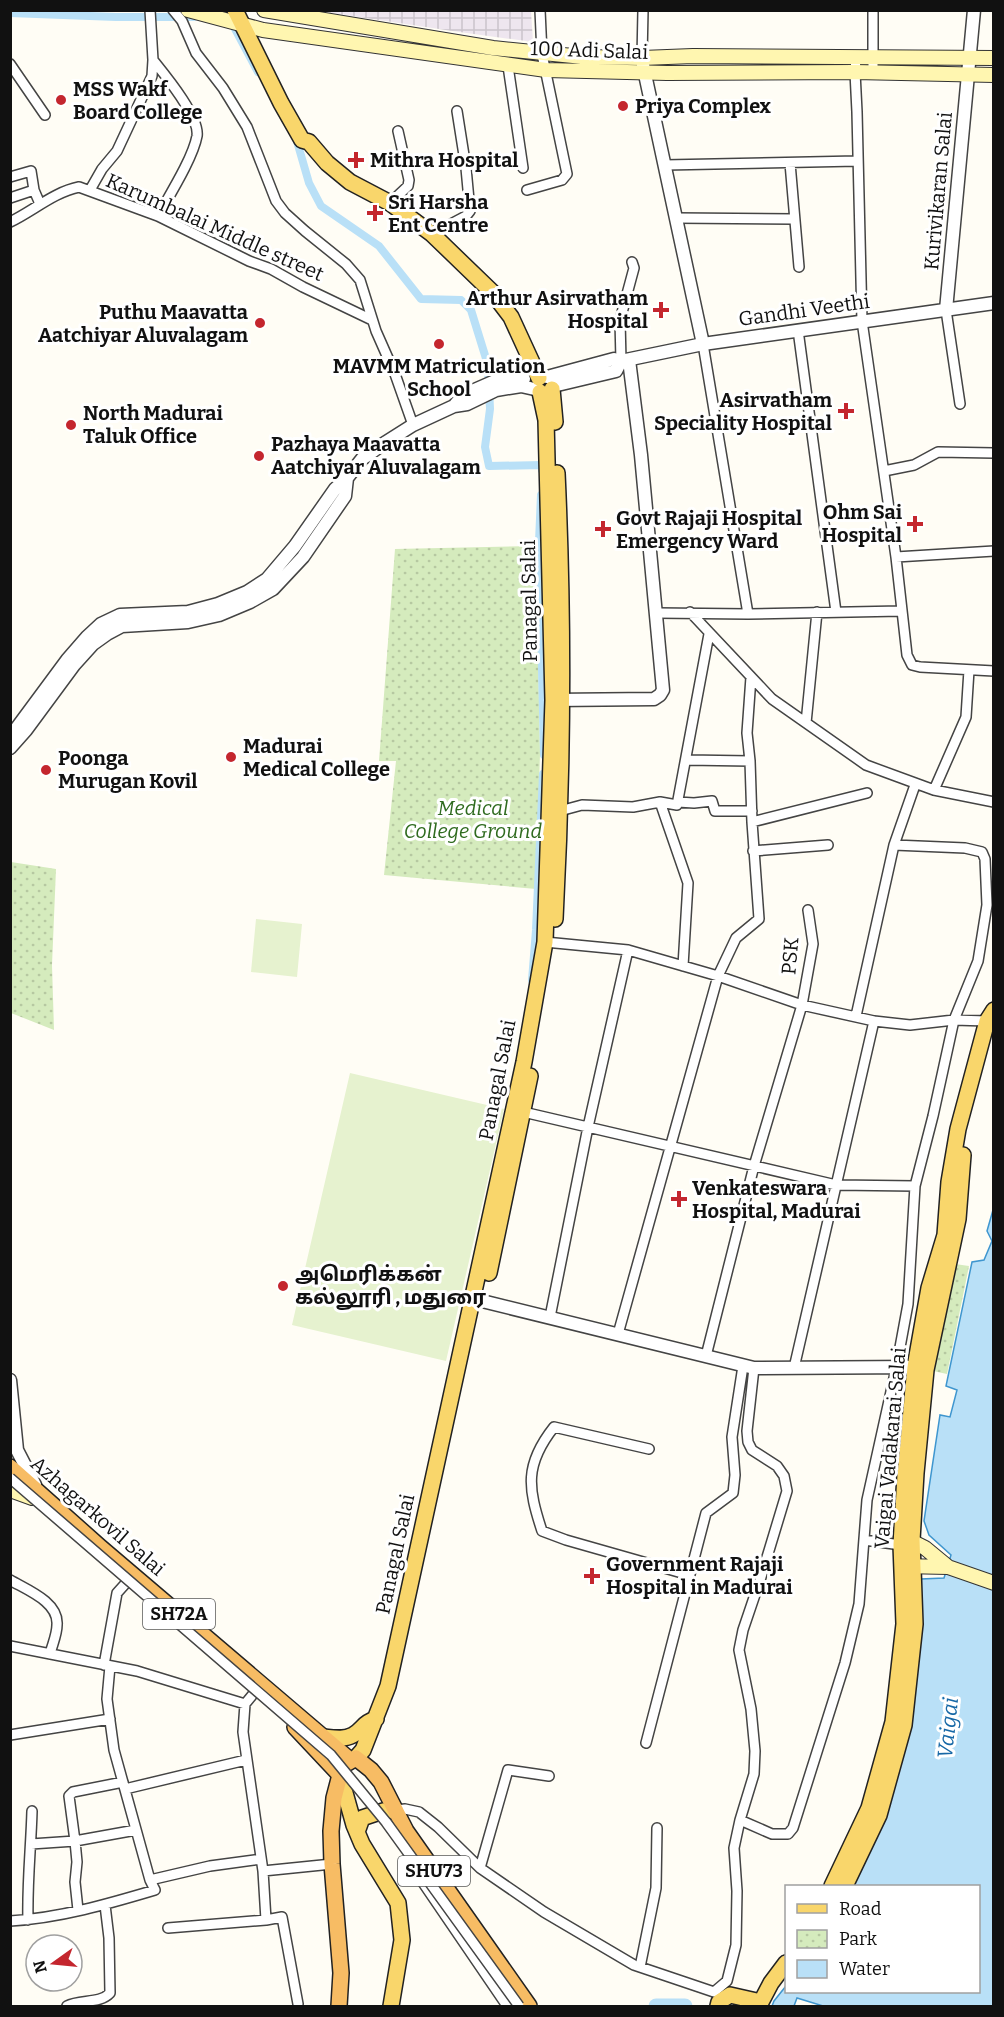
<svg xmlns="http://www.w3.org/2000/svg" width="1004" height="2017" viewBox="0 0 1004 2017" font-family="Bitter,'Noto Sans Tamil',serif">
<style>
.industrial{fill:url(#industrial-grid)}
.park{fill:url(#park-dots)}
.pitch{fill:#e6f2cf}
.water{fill:#b9e0f7;stroke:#3f96cf;stroke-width:1.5}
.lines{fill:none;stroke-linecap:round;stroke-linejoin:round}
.canal{stroke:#b9e0f7;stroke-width:8}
.river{stroke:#b9e0f7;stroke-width:15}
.minor-casing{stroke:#444;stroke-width:12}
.tertiary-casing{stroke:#444;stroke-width:15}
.secondary-casing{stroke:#333;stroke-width:16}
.primary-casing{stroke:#222;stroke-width:18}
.trunk-casing{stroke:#222;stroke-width:18}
.minor{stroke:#fff;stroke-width:9}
.tertiary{stroke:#fff;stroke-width:12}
.secondary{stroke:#fff6b0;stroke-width:14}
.primary{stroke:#f9d66b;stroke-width:15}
.trunk{stroke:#f7bc64;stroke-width:15}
.minor-bridge-casing{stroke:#444;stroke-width:12;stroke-linecap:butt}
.minor-bridge{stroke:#fff;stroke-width:9}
.poi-dot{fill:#c4262e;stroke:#fff;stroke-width:2}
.labels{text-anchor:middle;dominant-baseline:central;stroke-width:6;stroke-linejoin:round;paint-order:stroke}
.shield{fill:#fff;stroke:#585858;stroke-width:1.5}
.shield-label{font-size:18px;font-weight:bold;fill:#111}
.street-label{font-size:20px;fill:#111;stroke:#fff}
.poi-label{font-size:20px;font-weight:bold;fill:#111;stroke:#fff;text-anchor:start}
.park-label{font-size:20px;font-style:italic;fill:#2f6b1f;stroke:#fff}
.water-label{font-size:21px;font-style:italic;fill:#1768a6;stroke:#fff}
</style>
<defs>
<pattern id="industrial-grid" width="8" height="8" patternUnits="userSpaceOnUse" patternTransform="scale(1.5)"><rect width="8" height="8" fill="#eee6ef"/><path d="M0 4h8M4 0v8" fill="none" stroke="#cbc4cc"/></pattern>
<pattern id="park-dots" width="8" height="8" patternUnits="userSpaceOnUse" patternTransform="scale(1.5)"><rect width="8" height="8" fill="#d5ebbd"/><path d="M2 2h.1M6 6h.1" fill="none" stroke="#b6c8a1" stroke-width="1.8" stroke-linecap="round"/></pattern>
</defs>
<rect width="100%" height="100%" fill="#fffdf5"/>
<path class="industrial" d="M319,11H531L533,42L452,31Z"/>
<path class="park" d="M536,546L540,753L536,889L384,875L396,761H379L395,549Z
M11,862L56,869L52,965L54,1030L11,1013Z
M955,1264L969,1266L947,1374L933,1371Z"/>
<path class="pitch" d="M256,919L302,924L297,977L251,972Z
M350,1073L504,1109L446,1361L292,1325Z"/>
<path class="water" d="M993,1210V2006H823L797,1998L794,2006H772L774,2001L786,1986V1992H978V1886H851L921,1579L944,1578L951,1555L929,1535L924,1521L940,1415L950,1417L957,1390L946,1386L972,1262L984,1260L992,1241L987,1231Z"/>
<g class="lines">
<path class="canal" d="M10,13L116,17H194L196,13
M228,24L233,25L258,72
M296,138L309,183L321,206L379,246L421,299L461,300L471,310L488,365L490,409L485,447L489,466L542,465V470
M541,495L539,542L544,755
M532,980L536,930L543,774"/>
<path class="river" d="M656,2006H685"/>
<g class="minor-casing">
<path id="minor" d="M173,10L182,21L196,53L223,88L247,127L276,201L285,213L305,231L346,264L360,280L376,331L395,374L413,425
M873,10V72
M642,58L643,10
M856,58L855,72L857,112L862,321L896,557L907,655L912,665L920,667L994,671
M153,60C165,75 200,117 197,136C193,158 169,196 158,216
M10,64L45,115
M508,66L523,168
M790,163L799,267
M665,165L857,161
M10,177L31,171L34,190L40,204
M90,190L102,169L117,151L152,76L153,60L150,10
M527,190L562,180L567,174L542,54L540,10
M10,198L34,190
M390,203L408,186L409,180L398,131
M676,218L794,219
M10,222C33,211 54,192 79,187L158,216L249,261L271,269L303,287L372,320
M432,234L466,216L470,211L466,168L457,111
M946,310L960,404
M798,330L836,612
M703,344L748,614
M621,361L620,320L634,268L632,262
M884,471L914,465L938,452L994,453
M896,557L994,551
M690,612L772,699L866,765L934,790L994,802
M657,613L748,614L901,611
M806,723L817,612
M687,760L750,761
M934,790L966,717L969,670
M660,802L688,883L683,966
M678,802L694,803L712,801L715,811H752
M556,812L582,805L633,807L660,802L677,805L709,634
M752,822L867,793
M753,851L828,845
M545,942L628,950L718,976L802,1005L874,1021L910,1025L954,1020L987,1021
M856,1016L894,845L915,785
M519,1111L836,1185L915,1186
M550,1317L588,1127L628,950
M618,1334L718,976L736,938L759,919L752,822L750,761L747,733L751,677
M706,1356L754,1166L802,1005L813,944L808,910
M794,1368L874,1021
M649,1449L554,1427C524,1465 528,1488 542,1531L566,1540L689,1575
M864,1540L901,1545
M10,1580C27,1590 59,1602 57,1625C57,1635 52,1645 50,1654
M10,1646L137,1671L245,1704
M104,1665L117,1593L126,1583
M254,1693L245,1704L243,1732L263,1871L266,1920L282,1917L298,2004
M10,1735L110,1719
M646,1743L706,1513L733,1493L735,1475L732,1437L743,1366
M125,1789L246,1760
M395,1810L405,1809L419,1812L438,1827L480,1868L544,1912L634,1965L714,1992L727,1981L736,1945L737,1891L734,1848L740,1820L754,1774L755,1751L751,1709L739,1650L743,1630L761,1577L787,1491L784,1476L777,1466L752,1450L748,1442L747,1431L754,1368
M740,1820L772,1834H788L793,1828L845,1663L859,1604L867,1500L896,1369L908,1304L915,1186L933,1116L954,1020L978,961L987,905L985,859L982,852L965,848L894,845
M31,1844L75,1841L136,1830
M480,1868L508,1770L549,1776
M263,1871L332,1864
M150,1880L210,1866L261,1859
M78,1910L75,1882L77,1862L75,1841L69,1796L73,1792L123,1782
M28,1920C27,1883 31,1847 32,1811
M10,1921C60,1918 108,1904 155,1890L150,1880L114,1750L107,1699L110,1666
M168,1928L266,1920
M640,1967L656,1888L657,1828
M67,2006C80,1999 100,2004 110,1993L109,1938L105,1905"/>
</g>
<g class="tertiary-casing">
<path id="tertiary" d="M643,65L703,344
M946,310L974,10
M547,377L614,359L621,361L703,344L994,303
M553,386L616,371L621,361
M454,406L463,395L495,381L524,379
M553,700L654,699L660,695L663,690L641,455L629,360
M10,737L67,660L87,637L101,624L120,615L188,612L218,604L247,592L267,579L295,546L335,489L347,478L362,459L383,444L413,425L454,406L467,404L496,390L521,386L539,390
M10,748L26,730L74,665L93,644L107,634L122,626L188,622L219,615L250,602L273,589L303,557L345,496L347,478
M482,1301L754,1368L915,1367L923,1369
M10,1380L17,1450L35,1485
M423,1880L509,2006"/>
</g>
<g class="secondary-casing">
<path id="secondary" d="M188,10L263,30L546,70L667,73L855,72L994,75
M264,10L493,48L583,57L642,58L693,56L994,58
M10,1490L32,1498
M903,1537L925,1548L948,1567L994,1583
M902,1566L948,1567"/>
</g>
<g class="primary-casing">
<path id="primary" d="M235,10L281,103L302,140L309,142L327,163L350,182L390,203L432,234L492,292L511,317L539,378
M552,389L555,422
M555,919C563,769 564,623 557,473
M489,1273L530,1076
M324,1737C334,1738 344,1740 353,1735C364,1729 362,1723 376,1719
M356,1758L363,1750L388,1686L524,1062L545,942L553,700L546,420L540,392
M340,1775L354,1825L362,1844L398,1903L402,1940L391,2006
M357,1832L362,1818L383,1811L395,1810
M832,1886L869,1808L893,1722L904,1624L901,1545L905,1475L915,1367L929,1288L945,1235L949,1182L958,1129L987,1021L994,1010
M845,1886L879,1815L904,1725L915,1624L912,1540L916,1473L926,1370L958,1219L963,1155
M761,2002L771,1983L786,1963
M718,2006L719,2002L730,1995L761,2002"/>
</g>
<g class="trunk-casing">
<path id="trunk" d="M10,1467L100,1547L350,1760
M295,1727L340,1775
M339,2006L341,1973L332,1864L331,1831L334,1798L340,1775L344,1765L356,1758L371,1770L381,1782L406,1831L529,2006"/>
</g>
<use href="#minor" class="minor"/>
<use href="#tertiary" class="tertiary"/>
<use href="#secondary" class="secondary"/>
<use href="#primary" class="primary"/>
<use href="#trunk" class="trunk"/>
<g class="minor-bridge-casing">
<path id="minor-bridge" d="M10,1478L331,1755L386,1822L519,2006"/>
</g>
<use href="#minor-bridge" class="minor-bridge"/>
</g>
<g class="poi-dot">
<circle cx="61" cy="100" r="6"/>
<circle cx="623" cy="106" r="6"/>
<path d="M353 151h6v6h6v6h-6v6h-6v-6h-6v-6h6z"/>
<path d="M372 204h6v6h6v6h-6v6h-6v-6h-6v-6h6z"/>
<path d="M658 301h6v6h6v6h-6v6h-6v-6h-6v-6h6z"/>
<circle cx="260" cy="323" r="6"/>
<circle cx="439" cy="344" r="6"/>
<path d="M843 402h6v6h6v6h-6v6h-6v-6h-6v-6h6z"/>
<circle cx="71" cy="425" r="6"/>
<circle cx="259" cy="456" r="6"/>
<path d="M912 515h6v6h6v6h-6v6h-6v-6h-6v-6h6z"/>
<path d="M600 520h6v6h6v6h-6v6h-6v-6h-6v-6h6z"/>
<circle cx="231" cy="757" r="6"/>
<circle cx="46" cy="770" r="6"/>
<path d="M676 1190h6v6h6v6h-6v6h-6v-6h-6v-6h6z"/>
<circle cx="283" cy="1286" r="6"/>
<path d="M589 1567h6v6h6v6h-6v6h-6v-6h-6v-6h6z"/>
</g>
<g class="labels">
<g class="shield">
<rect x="143" y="1599" width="72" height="30" rx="4.5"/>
<rect x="398" y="1856" width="72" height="30" rx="4.5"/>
</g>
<g class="shield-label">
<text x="179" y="1614">SH72A</text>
<text x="434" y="1871">SHU73</text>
</g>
<g class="street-label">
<text transform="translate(589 50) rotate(2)">100 Adi Salai</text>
<text transform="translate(938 191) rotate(-85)">Kurivikaran Salai</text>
<text transform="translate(215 227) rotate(24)">Karumbalai Middle street</text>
<text transform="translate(804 310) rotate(-8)">Gandhi Veethi</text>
<text transform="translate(529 601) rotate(-91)">Panagal Salai</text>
<text transform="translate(790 956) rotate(-85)">PSK</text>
<text transform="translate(497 1080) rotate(-79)">Panagal Salai</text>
<text transform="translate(890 1448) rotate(-85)">Vaigai Vadakarai Salai</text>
<text transform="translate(98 1516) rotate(41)">Azhagarkovil Salai</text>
<text transform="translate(395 1554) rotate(-78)">Panagal Salai</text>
</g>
<g class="poi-label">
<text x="73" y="89">MSS Wakf<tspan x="73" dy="23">Board College</tspan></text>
<text x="635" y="106">Priya Complex</text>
<text x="370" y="160">Mithra Hospital</text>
<text x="388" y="202">Sri Harsha<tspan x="388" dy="23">Ent Centre</tspan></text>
<text x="648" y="298" text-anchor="end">Arthur Asirvatham<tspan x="648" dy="23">Hospital</tspan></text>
<text x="248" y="312" text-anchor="end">Puthu Maavatta<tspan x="248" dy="23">Aatchiyar Aluvalagam</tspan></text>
<text x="439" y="366" text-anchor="middle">MAVMM Matriculation<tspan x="439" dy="23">School</tspan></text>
<text x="832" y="400" text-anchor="end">Asirvatham<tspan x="832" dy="23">Speciality Hospital</tspan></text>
<text x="83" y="413">North Madurai<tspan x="83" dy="23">Taluk Office</tspan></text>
<text x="271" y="444">Pazhaya Maavatta<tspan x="271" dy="23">Aatchiyar Aluvalagam</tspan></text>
<text x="902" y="512" text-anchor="end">Ohm Sai<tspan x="902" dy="23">Hospital</tspan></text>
<text x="616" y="518">Govt Rajaji Hospital<tspan x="616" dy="23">Emergency Ward</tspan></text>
<text x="243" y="746">Madurai<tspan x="243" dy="23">Medical College</tspan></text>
<text x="58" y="758">Poonga<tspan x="58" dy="23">Murugan Kovil</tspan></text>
<text x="692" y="1188">Venkateswara<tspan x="692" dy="23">Hospital, Madurai</tspan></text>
<text x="295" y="1274">அமெரிக்கன்<tspan x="295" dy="23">கல்லூரி , மதுரை</tspan></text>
<text x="606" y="1564">Government Rajaji<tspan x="606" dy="23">Hospital in Madurai</tspan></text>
</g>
<g class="park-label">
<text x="473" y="808">Medical<tspan x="473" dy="23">College Ground</tspan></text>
</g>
<g class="water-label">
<text transform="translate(948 1728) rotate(-84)">Vaigai</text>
</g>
</g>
<rect width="1004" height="2017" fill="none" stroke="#111111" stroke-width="24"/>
<rect x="785" y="1885" width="195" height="108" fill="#ffffff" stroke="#a0a0a0" stroke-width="1.5"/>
<rect x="797" y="1904" width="30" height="9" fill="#f9d66b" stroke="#a0a0a0" stroke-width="1.5"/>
<text x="839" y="1915" font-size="18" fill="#111111">Road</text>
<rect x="797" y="1930" width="30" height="18" fill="url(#park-dots)" stroke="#a0a0a0" stroke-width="1.5"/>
<text x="839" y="1945" font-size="18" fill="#111111">Park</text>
<rect x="797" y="1960" width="30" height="18" fill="#b9e0f7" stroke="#a0a0a0" stroke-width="1.5"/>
<text x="839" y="1975" font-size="18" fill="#111111">Water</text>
<g transform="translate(54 1963) rotate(255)"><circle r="28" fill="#ffffff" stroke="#a0a0a0" stroke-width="1.5"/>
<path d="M0-4.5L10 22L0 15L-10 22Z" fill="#c4262e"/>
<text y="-9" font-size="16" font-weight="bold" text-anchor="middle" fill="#111111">N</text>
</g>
</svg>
